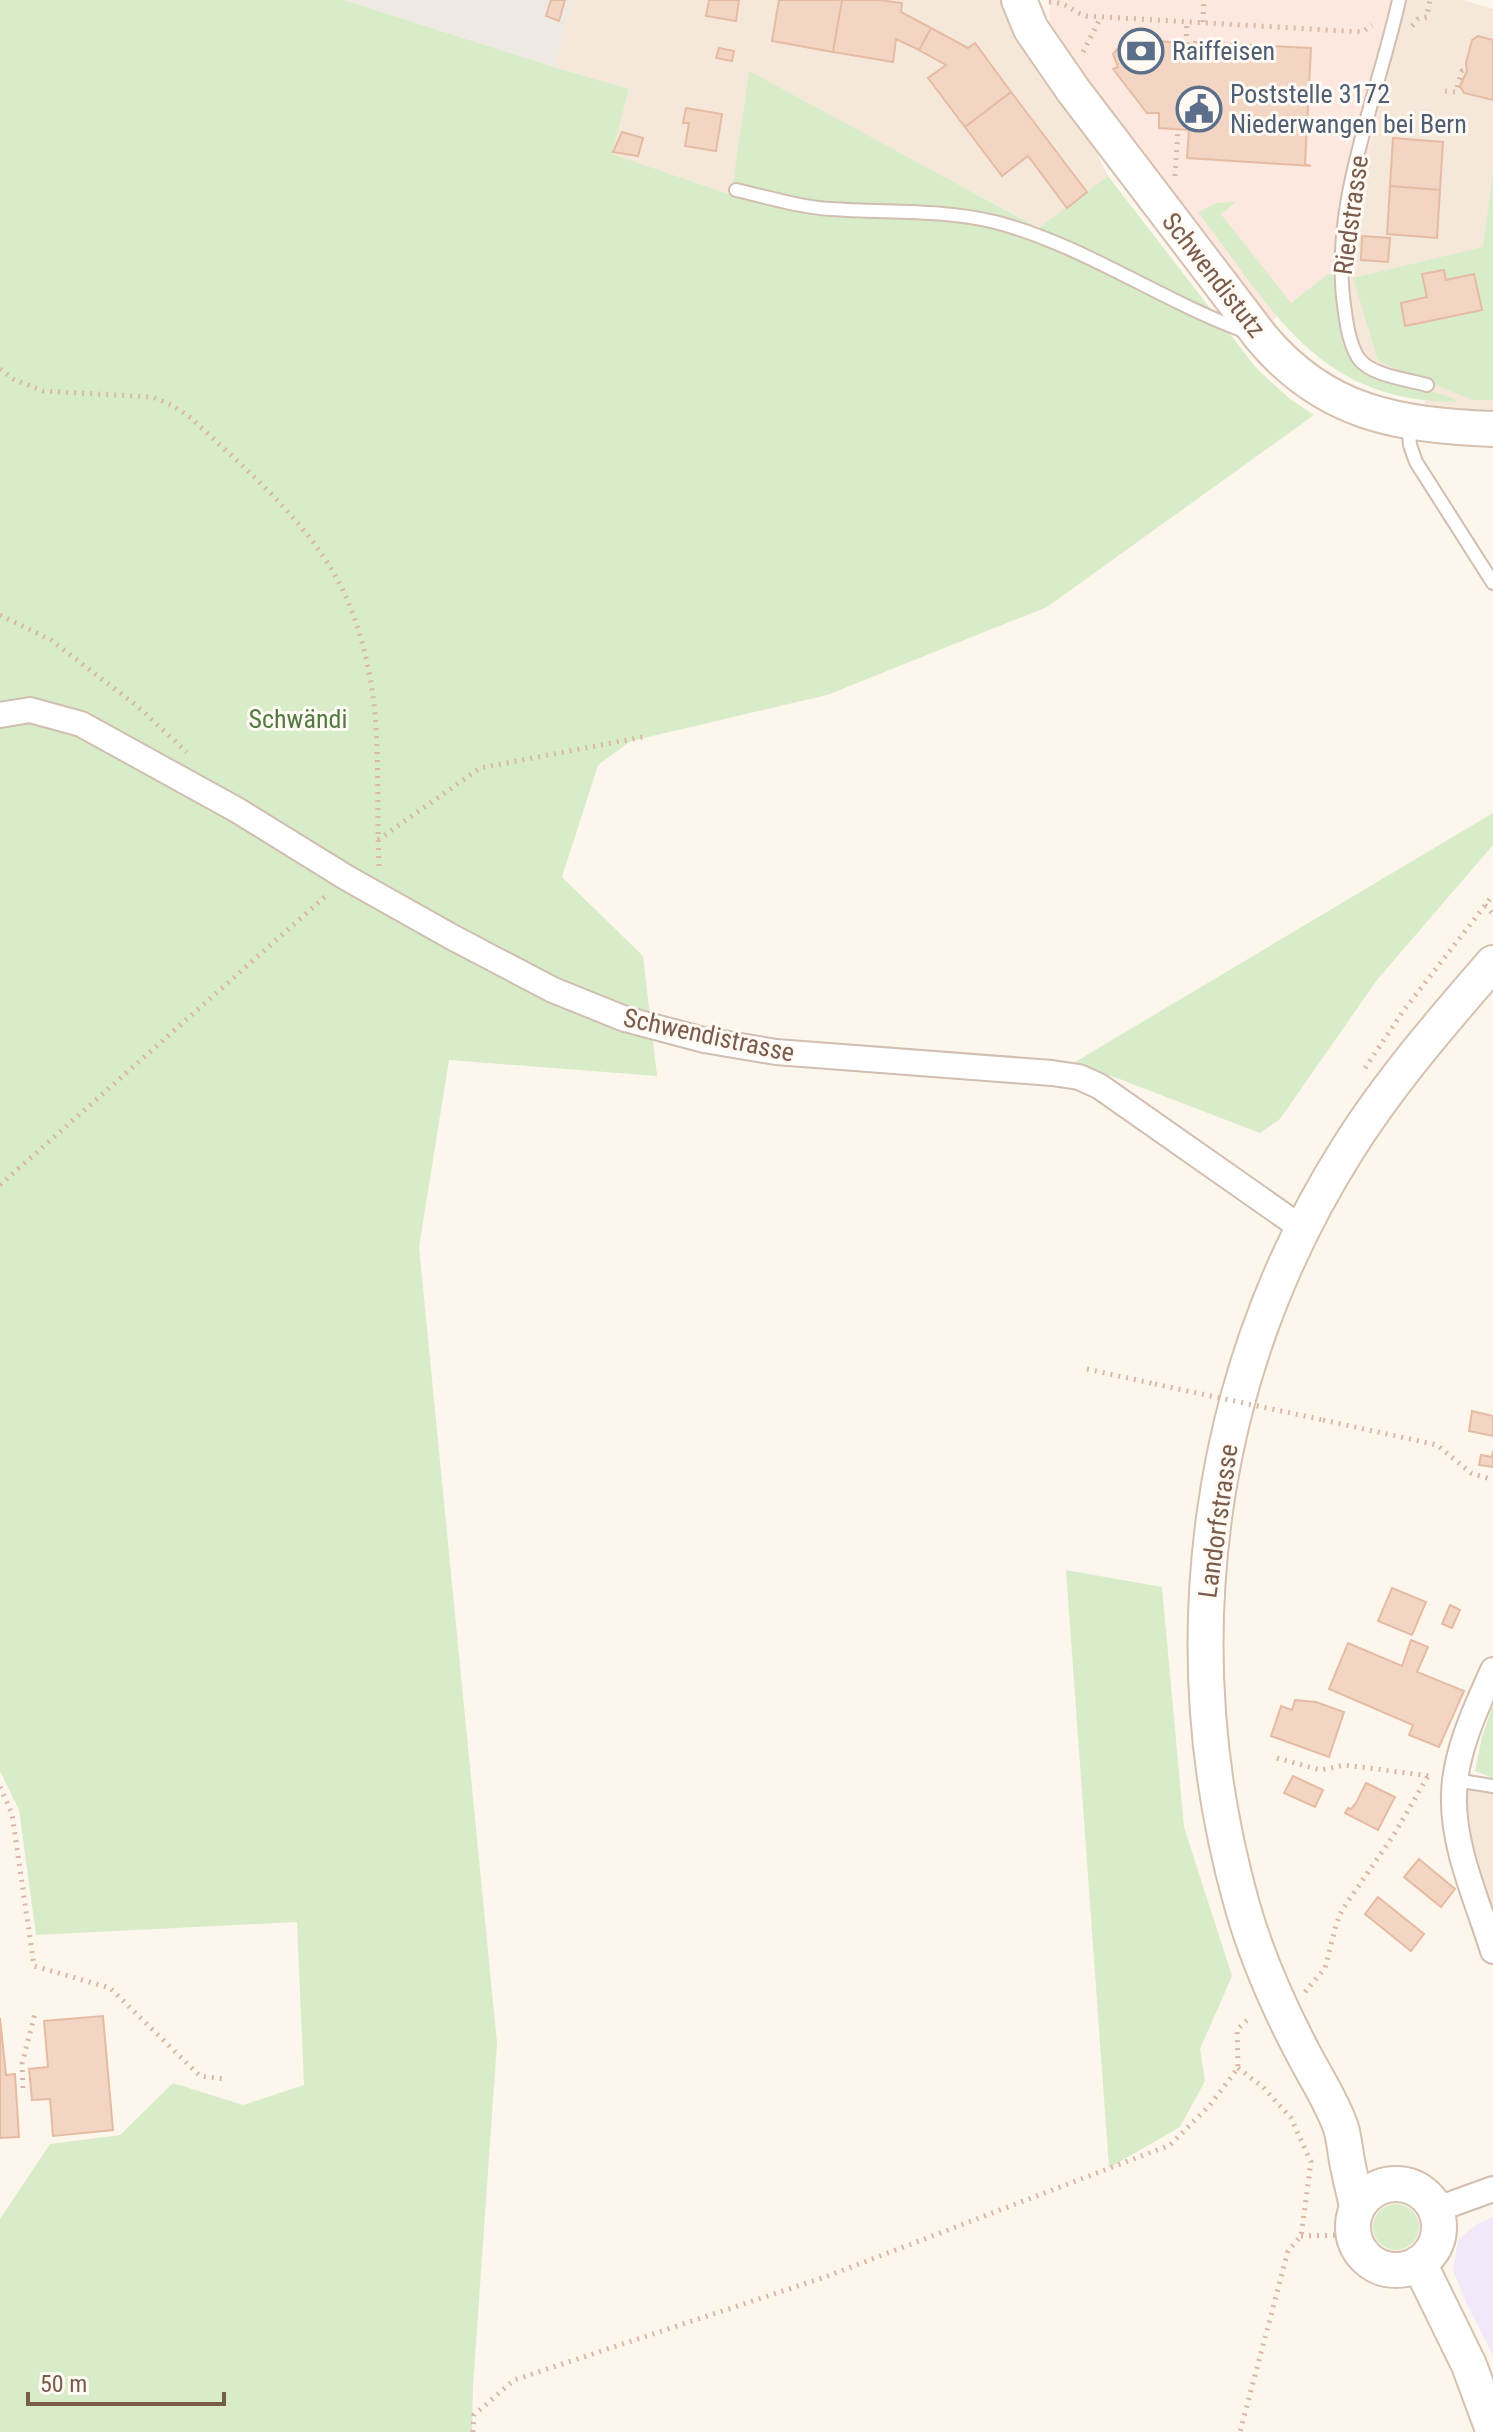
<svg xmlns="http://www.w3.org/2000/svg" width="1493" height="2432" viewBox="0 0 1493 2432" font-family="'Roboto Condensed',sans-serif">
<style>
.residential{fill:#f5e8da}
.commercial{fill:#fde8e0}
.industrial{fill:#efe9e4}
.education{fill:#f3e8fa}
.green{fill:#d8ecc9;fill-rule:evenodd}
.building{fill:#f3d5c3;stroke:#e6bba3;stroke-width:2}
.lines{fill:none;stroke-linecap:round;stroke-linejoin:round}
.lane-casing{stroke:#d1beb0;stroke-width:16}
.street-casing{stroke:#d1beb0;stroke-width:28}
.secondary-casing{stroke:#d6c0b0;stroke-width:38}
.path{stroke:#d9b8a5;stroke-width:5;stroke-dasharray:2 6;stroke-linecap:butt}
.lane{stroke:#fff;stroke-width:12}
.street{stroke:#fff;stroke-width:24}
.secondary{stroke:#fff;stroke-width:34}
.path-bridge{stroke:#d9b8a5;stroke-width:5;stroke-dasharray:2 6;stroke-linecap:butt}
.labels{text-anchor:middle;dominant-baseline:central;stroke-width:6;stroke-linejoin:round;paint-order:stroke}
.service-label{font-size:26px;fill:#4e5e75;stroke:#fffaf3;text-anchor:start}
.street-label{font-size:26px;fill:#7a5c4d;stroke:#fffaf3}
.park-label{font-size:26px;fill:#537a41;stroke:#fffaf3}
</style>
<rect width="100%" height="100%" fill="#fdf6ec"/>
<path class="residential" d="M572,0H1024L1108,176L1040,228L749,72L731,196L612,154L629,89L554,67Z
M1399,0H1463L1493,9V429L1422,425L1427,385L1375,371L1352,344L1341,289Z
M1455,1780L1493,1786V1951Z"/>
<path class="commercial" d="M1050,0H1400L1348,260L1267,325L1049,29Z"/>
<path class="industrial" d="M344,0H572L554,67Z"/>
<path class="education" d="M1493,2217V2355L1467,2305L1453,2270L1458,2240L1477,2224Z"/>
<path class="green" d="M0,0H344L554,67L629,89L612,154L731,195L749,71L1039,228L1108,176L1257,369L1290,399L1314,415L1047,607L827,695L631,741L598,765L562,877L643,956L657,1076L449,1060L419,1247L497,2043L473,2386L472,2432H0V2219L50,2144L120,2135L173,2083L243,2105L304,2085L297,1922L36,1935L19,1810L0,1771Z
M1493,173V400H1472L1378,361L1353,278L1483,247ZM1444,270L1446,280L1474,274L1481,310L1406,326L1401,303L1427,297L1423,274Z
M1236,202L1221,214L1291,303L1328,274L1333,275L1352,358L1420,387L1455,399L1457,402C1317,402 1273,310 1198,212L1217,203Z
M1493,813V845L1377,980L1280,1119L1260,1133L1075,1062Z
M1066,1570L1162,1587L1184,1827L1232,1976L1200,2049L1205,2081L1180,2127L1109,2168Z
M1493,1705V1778L1475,1771L1482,1737Z
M1373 2227a23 23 0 1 1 46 0a23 23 0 1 1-46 0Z"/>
<path class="building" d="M551,0H565L559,21L546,16Z
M709,0H739L736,21L706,16Z
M779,0H842L833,52L772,41Z
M842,0H878L902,3L901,12L931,28L919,50L896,39L893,62L833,52Z
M931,28L968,48L975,43L1011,92L965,127L928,78L946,65L919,50Z
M1478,36L1493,40V100L1464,93L1460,86L1467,71L1466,63L1472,40Z
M1122,38L1194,44V42L1311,48L1305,164L1311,166L1187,158L1189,130L1159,128V113H1147L1113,69L1118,67L1113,54L1123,43Z
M719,48L734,51L732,61L716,58Z
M1011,92L1087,192L1067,208L1028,156L1002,176L965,127Z
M686,108L722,114L716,151L685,146L689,123H683Z
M622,132L643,138L638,156L613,152Z
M1393,138L1443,142L1440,190L1390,186Z
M1390,186L1440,190L1437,238L1387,234Z
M1362,236L1390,238L1388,262L1361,260Z
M1444,270L1446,280L1474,274L1482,310L1405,326L1401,303L1427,297L1422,274Z
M1472,1411L1493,1416V1436L1469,1431Z
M1493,1451V1467L1479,1465L1481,1455L1492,1457Z
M1392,1588L1426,1602L1412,1635L1378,1621Z
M1450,1605L1460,1610L1452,1628L1442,1624Z
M1411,1640L1428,1647L1417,1672L1464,1691L1439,1747L1409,1735L1413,1725L1329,1689L1348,1643L1402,1666Z
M1295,1700L1316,1702L1344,1712L1329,1757L1271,1736L1281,1706L1292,1710Z
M1293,1776L1323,1790L1315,1807L1284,1793Z
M1366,1783L1395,1797L1378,1830L1345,1813L1348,1808L1351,1809L1356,1803Z
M1419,1859L1455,1889L1441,1907L1404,1877Z
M1378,1897L1424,1934L1411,1951L1365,1914Z
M103,2016L113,2130L53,2136L50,2099L32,2100L29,2069L48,2067L44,2021Z
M0,2018L6,2075L15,2074L19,2137L0,2138Z"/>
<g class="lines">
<g class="lane-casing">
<path id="lane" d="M1399,0C1377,100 1328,208 1345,312C1347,328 1350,346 1359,359C1372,376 1407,379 1427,385
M736,190C767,197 799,207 831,209C887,213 941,209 995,222C1084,245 1161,301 1247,332
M1408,423L1410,445L1416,462L1493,583
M1455,1780L1493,1786"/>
</g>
<g class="street-casing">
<path id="street" d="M0,715L30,710L81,724L237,810L347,878L452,937L553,990L625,1019L704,1040L776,1052L1052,1073L1079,1077L1099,1086L1303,1229
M1493,1670C1476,1708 1455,1752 1454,1794C1452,1847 1478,1902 1493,1951
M1435,2210L1493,2189"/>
</g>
<g class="secondary-casing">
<path id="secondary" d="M1019,0L1031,29L1073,90L1261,337C1325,414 1398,425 1493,429
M1353 2227a43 43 0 1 1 86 0a43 43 0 1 1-86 0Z
M1357,2207C1354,2192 1350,2177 1347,2161C1345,2150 1344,2138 1341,2128C1332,2101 1314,2075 1301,2049C1277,2003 1256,1955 1242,1905C1170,1649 1205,1376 1347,1150C1389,1083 1441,1023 1493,963
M1419,2263L1469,2365L1493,2430"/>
</g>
<path class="path" d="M1049,2C1071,3 1069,11 1087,16L1362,32L1372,25
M1203,22L1204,0
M1412,26L1418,19L1427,17L1430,0
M1186,44L1187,21
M1083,52L1101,17
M1445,91L1456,92L1462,71H1467
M1175,176L1178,129
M0,369L13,379L43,391L152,397L172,405L191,418C241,465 296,511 332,570C359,615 373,675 376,728C379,774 377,821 379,868
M0,615L51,640L137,706L187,752
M378,840L480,768L643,737
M1485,905L1493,914
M1365,1068L1404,1010L1493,895
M0,1185L328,894
M1087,1369L1155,1384
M1323,1420L1437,1445L1471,1473L1493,1480
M1277,1758L1320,1770L1345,1765L1430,1776
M0,1787L12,1814L34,1966L110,1988L200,2076L225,2079
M1305,1992L1325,1968L1336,1925L1342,1910L1393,1836L1428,1776
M1238,2068L1263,2087L1291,2118L1311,2162L1301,2236L1288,2251L1240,2432
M23,2088L22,2064L35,2013
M1301,2236L1345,2235
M473,2432L474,2415L514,2380L825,2277L1170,2145L1210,2105L1238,2068L1237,2030L1250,2017"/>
<use href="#lane" class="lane"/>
<use href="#street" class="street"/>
<use href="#secondary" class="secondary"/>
<path class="path-bridge" d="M1155,1384L1323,1420"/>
</g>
<defs>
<g id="bank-ring" transform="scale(2.3)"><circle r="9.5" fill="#fffaf3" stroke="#5c6f8a" stroke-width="1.5"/><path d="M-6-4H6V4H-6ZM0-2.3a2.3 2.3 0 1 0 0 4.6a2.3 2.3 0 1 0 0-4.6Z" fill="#5c6f8a"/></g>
<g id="civic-ring" transform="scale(2.3)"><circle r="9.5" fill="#fffaf3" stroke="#5c6f8a" stroke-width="1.5"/><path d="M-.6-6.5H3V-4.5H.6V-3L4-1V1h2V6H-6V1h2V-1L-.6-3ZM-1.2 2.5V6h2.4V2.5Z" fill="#5c6f8a"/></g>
</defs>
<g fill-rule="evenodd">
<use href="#bank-ring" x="1141" y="51"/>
<use href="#civic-ring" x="1199" y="109"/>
</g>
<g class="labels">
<g class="service-label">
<text x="1172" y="51">Raiffeisen</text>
<text x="1230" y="94">Poststelle 3172<tspan x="1230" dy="30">Niederwangen bei Bern</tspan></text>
</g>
<g class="street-label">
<text transform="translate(1351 215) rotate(-82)">Riedstrasse</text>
<text transform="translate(1214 275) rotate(52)">Schwendistutz</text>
<text transform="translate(709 1035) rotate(12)">Schwendistrasse</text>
<text transform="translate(1218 1521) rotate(-82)">Landorfstrasse</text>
</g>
<g class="park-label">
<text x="298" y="719">Schwändi</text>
</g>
</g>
<path d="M28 2392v12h196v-12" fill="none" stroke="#7a5c4d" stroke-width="4"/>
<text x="40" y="2392" font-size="24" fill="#7a5c4d" stroke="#fffaf3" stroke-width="6" paint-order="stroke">50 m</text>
</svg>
